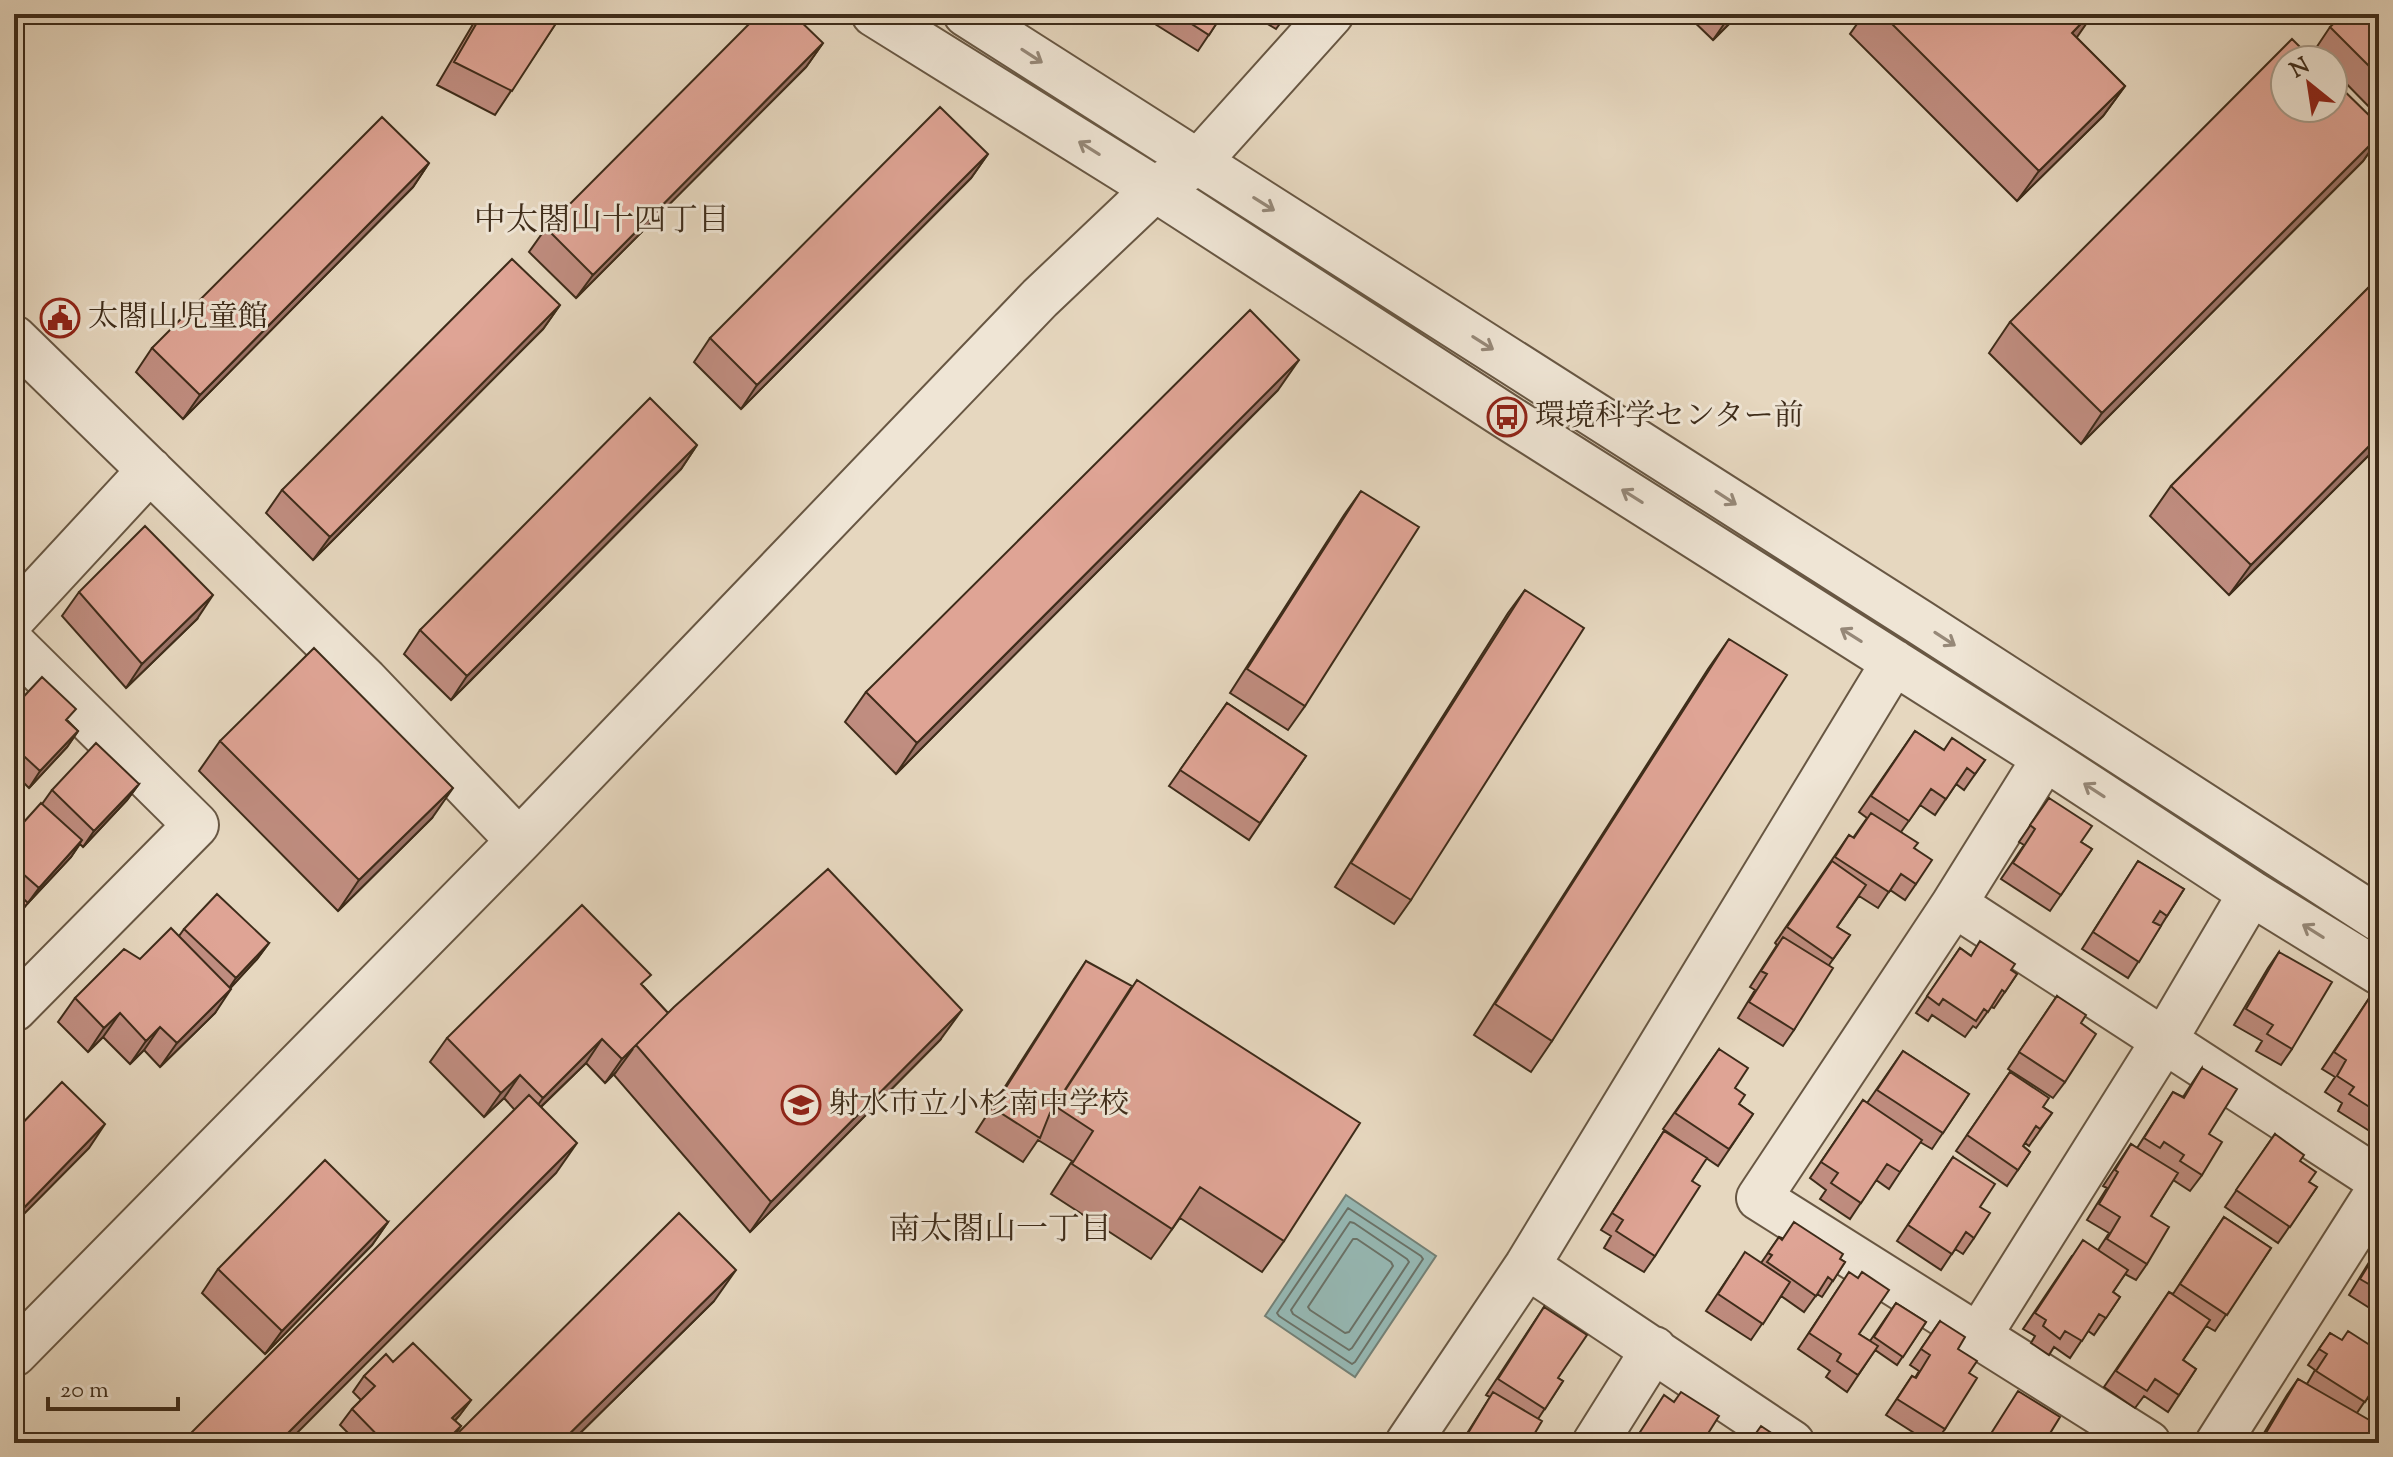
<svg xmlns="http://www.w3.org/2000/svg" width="2393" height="1457" viewBox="0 0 2393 1457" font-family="'Sorts Mill Goudy','Noto Serif JP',serif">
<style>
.water{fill:#96b9b5;stroke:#738177;stroke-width:2}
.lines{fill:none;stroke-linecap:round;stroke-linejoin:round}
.shore{stroke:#6a7268;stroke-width:2}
.minor-casing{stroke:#685743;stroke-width:48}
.minor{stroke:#efe5d5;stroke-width:44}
.wall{fill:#c08d80;stroke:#3e2c1a;stroke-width:2}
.shaded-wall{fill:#9c7368;stroke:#3e2c1a;stroke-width:2}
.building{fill:#dfa495;stroke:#3e2c1a;stroke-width:2}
.oneway{stroke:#968878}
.labels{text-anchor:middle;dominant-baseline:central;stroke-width:6;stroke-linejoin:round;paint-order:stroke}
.poi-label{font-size:30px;fill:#3e2c1a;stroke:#efe5d5;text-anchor:start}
.neighbourhood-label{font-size:32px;fill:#3e2c1a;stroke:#efe5d5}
</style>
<rect width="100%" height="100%" fill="#e6d7bf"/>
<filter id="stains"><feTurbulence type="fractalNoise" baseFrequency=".0025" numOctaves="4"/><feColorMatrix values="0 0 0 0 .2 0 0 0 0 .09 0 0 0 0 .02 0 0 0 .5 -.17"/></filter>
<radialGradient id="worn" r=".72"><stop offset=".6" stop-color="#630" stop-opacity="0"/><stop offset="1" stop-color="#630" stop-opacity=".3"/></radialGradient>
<path class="water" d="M1346,1195L1436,1256L1355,1377L1265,1316Z"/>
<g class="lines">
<path class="shore" d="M1348,1208L1421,1256L1423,1259L1355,1362L1352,1364L1279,1316L1277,1313Z
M1350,1222L1354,1223L1407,1259L1409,1262L1352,1348L1349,1350L1293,1314L1291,1310Z
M1353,1239H1357L1391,1262L1393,1266L1349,1332L1345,1333L1310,1310L1308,1307Z"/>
<g class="minor-casing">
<path id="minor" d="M874,14L1155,189L1507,417L2045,758L2251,893L2379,972
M966,14L1921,623L2379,919
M14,338L365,680L519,841
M14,617L150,470
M14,645L196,825L14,1009
M2045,758L1954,904L2379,1180
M1954,904L1759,1198L2148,1443
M1527,1266L1792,1443
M1978,1337L2165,1039L2251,893
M14,1354L519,841L1040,298L1155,189L1198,162L1331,14
M1408,1443L1527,1266L1894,662
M1595,1443L1654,1349
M2218,1443L2379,1190"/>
</g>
<use href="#minor" class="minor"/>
</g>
<path class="wall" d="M317,14H328L325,19Z
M479,14H562L495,115L437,85Z
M1080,14H1098L1092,22Z
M1139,14H1210L1209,16L1218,21L1198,51Z
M1251,14H1287L1276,29Z
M1686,14H1739L1713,40Z
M1864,14H2093L2076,37L2125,86L2103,116L2017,201L1850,34Z
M2379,14V117L2333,70V60H2323L2314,51L2330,27Z
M823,43L806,67L576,298L529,252L546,228Z
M2379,125V138L2363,161L2081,444L1989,353L2010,322Z
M988,154L971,178L741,409L694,362L710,338Z
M429,163L413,187L183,419L136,372L152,348Z
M2379,277V445L2229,595L2150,516L2171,486Z
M560,305L543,329L313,560L266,513L282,490Z
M1278,390L896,774L845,722L866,692Z
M697,445L681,469L451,700L404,654L420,630Z
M1361,491L1305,706L1288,730L1230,693L1344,515Z
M1525,590L1411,900L1394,924L1335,887L1508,613Z
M79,592L197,619L126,688L62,616Z
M1729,639L1552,1041L1531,1072L1474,1035L1708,669Z
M1227,703L1306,756L1249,840L1169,786Z
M14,707L68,721L78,731L67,747L29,788L19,778L14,785Z
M1915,731L1944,750L1985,760L1964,790L1956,784L1935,815L1920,805L1901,832L1914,848L1916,884L1905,900L1890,890L1878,908L1859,896L1837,927L1850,935L1829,965L1794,1030L1783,1046L1738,1018L1755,990L1750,987L1777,945L1775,943L1849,835L1853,838L1867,818L1859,812Z
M220,741L432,818L338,911L199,771Z
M139,784L127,800L83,847L80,844L71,857L27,904L14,922V833L42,804L52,790Z
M2049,798L2081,842L2092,849L2050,911L2001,879L2024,845L2019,842Z
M2138,861L2184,889L2128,978L2082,949Z
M184,929L269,943L257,959L230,988L215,1013L160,1067L144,1050L130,1064L103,1037L88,1052L58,1022L75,998L179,936Z
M1960,948L1970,955L2011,970L2017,974L1994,1008L1991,1007L1976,1028L1973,1026L1965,1037L1932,1015L1928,1021L1916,1013Z
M2279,952L2292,1049L2281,1065L2256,1051L2262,1041L2234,1025L2268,968Z
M1086,961L1284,1241L1262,1272L1180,1218L1151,1259L1051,1194L1072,1161L1038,1140L1023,1162L976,1132L1070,985Z
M643,986L668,1013L940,1040L750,1232L614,1075L616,1072L605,1083L586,1063L541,1107L556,1173L514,1109L504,1098L484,1117L430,1062L447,1038Z
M2057,996L2081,1023L2065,1082L2053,1098L2008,1069Z
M2370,997L2379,1003V1137L2338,1111L2342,1103L2325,1092L2335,1077L2322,1069Z
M1719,1049L1735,1088L1739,1104L1753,1114L1718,1166L1706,1158L1692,1181L1655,1256L1644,1272L1604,1248L1611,1236L1601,1230L1664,1131L1700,1154L1663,1129Z
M1903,1051L1969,1094L1932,1149L1920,1142L1889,1189L1876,1180L1850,1219L1820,1199L1826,1190L1810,1178L1863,1100L1867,1103Z
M2202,1068L2209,1134L2202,1175L2190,1191L2173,1180L2151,1216L2147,1264L2136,1280L2125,1274L2113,1292L2120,1297L2094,1335L2088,1331L2070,1358L2054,1347L2049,1355L2031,1343L2035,1336L2023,1329L2072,1256L2098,1250L2109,1233L2087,1220L2107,1188L2103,1186L2131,1144L2137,1148L2173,1092L2183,1097Z
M2010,1072L2043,1107L2052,1113L2029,1146L2025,1143L2023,1146L2030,1152L2007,1186L1956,1151Z
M2275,1134L2309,1182L2317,1187L2278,1243L2225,1207Z
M1953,1157L1980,1207L1974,1238L1963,1254L1955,1249L1941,1270L1897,1241Z
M2224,1217L2271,1248L2215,1331L2206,1326L2183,1360L2196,1369L2168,1412L2144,1396L2135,1408L2104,1387L2169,1292L2173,1294Z
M388,1222L372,1245L265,1354L202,1293L218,1269Z
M1779,1237L1840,1259L1845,1262L1822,1297L1817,1294L1804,1312L1781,1296L1751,1340L1706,1311L1734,1269L1761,1263Z
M2379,1246V1314L2349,1295Z
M1838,1289L1859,1334L1870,1341L1896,1303L1926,1322L1897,1365L1875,1350L1847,1392L1826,1377L1830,1371L1798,1349Z
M714,1301L570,1443H358L340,1425L352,1409L361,1400L353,1392L364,1376L393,1362L471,1400L455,1421L461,1426L450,1441Z
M1544,1307L1558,1378L1563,1381L1538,1419L1529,1443H1461L1490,1397L1486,1395Z
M1940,1321L1958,1349L1969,1373L1945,1429L1935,1443H1930L1886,1415L1912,1376L1915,1378L1919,1371L1910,1365Z
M2330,1333L2341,1340L2379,1351V1389L2371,1401L2367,1398L2357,1413L2367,1443H2258L2287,1395L2298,1379L2307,1384L2315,1370L2308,1365Z"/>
<path class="shaded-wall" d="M1731,14H1739L1713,40Z
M2090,14H2093L2077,37L2050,63L2072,33Z
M823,43L806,67L576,298L593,275Z
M2125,86L2103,116L2017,201L2039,171Z
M2379,136V138L2363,161L2081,444L2102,413Z
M988,154L971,178L741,409L757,385Z
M429,163L413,187L183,419L200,395Z
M560,305L543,329L313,560L330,537Z
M1299,360L1278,390L896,774L917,743Z
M2379,436V445L2229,595L2251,565Z
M697,445L681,469L451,700L467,676Z
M213,595L197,619L126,688L142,664Z
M78,731L67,747L29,788L40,771Z
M139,784L127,800L83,847L94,831Z
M453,788L432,818L338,911L359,880Z
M82,840L71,857L27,904L39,888Z
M269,943L257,959L225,994L236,978Z
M231,989L215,1013L160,1067L177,1043Z
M962,1010L940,1040L750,1232L771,1202Z
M120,1013L103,1037L88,1052L104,1028Z
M160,1027L144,1050L130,1064L146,1041Z
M602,1039L586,1063L526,1121L543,1098Z
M633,1049L616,1072L605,1083L622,1059Z
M520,1075L504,1098L484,1117L501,1093Z
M105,1124L89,1148L14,1224V1218Z
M577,1143L556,1173L287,1443H278Z
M388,1222L372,1245L265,1354L282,1331Z
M736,1270L714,1301L570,1443H560Z
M471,1400L459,1416L441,1435L452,1418Z
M461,1426L448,1443H444Z"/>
<path class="building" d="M482,14H562L512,91L454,62Z
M759,14H793L823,43L593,275L546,228Z
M1176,14H1210L1209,16L1218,21L1209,35Z
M1882,14H2090L2072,33L2125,86L2039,171Z
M2344,14H2379V76L2330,27Z
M2292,39L2313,60H2285V108H2333V80L2379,125V136L2102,413L2010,322Z
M940,107L988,154L757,385L710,338Z
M382,117L429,163L200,395L152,348Z
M512,259L560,305L330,537L282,490Z
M2379,277V436L2251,565L2171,486Z
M1250,310L1299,360L917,743L866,692Z
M650,398L697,445L467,676L420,630Z
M1361,491L1419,527L1305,706L1247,669Z
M145,526L213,595L142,664L79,592Z
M1525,590L1584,628L1411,900L1351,863Z
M1729,639L1787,675L1552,1041L1495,1004Z
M314,648L453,788L359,880L220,741Z
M42,677L76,709L66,720L78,731L40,771L14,747V707Z
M1227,703L1306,756L1260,823L1180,770Z
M1915,731L1944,750L1952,738L1985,760L1975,774L1967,768L1946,799L1931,789L1909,821L1871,796Z
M96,743L139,784L94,831L52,790Z
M14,763L23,772L14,782Z
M2049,798L2092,826L2081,842L2092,849L2061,895L2013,863L2035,829L2030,825Z
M41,803L82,840L39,888L14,866V833Z
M1871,813L1918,843L1914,848L1932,860L1916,884L1901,874L1889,892L1835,857L1849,835L1854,838Z
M1832,861L1866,885L1837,927L1850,935L1833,959L1787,927Z
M2138,861L2184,889L2167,916L2160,911L2153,922L2161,926L2139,962L2093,932Z
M828,869L962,1010L771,1202L636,1045L674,1007Z
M14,890L28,903L14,918Z
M217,894L269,943L236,978L184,929Z
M582,905L651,975L641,984L668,1013L622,1059L602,1039L543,1098L520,1075L501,1093L447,1038Z
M171,928L231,989L177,1043L160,1027L146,1041L120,1013L104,1028L75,998L124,949L140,959Z
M1783,937L1833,968L1794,1030L1749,1002L1767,974L1761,971Z
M1980,941L2015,964L2011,970L2017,974L2005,992L2002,990L1988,1012L1984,1009L1976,1021L1943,999L1939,1005L1927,996L1960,948L1971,956Z
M2279,952L2332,982L2292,1049L2267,1034L2273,1025L2246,1009Z
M1086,961L1132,986L1050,1113L1040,1138L993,1108Z
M1137,980L1360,1123L1284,1241L1200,1187L1172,1229L1072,1164L1093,1131L1055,1106Z
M2057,996L2086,1015L2081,1023L2096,1034L2065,1082L2019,1052Z
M2370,997L2379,1003V1113L2349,1094L2354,1087L2337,1076L2346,1060L2334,1052Z
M1719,1049L1748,1068L1735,1088L1745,1095L1739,1104L1753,1114L1729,1149L1675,1113Z
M1903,1051L1969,1094L1943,1133L1877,1090Z
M2202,1068L2237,1089L2209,1134L2222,1142L2202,1175L2180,1161L2184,1155L2164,1142L2160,1148L2144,1138L2173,1092L2184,1098Z
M2010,1072L2049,1098L2043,1107L2052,1113L2040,1129L2036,1126L2023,1146L2030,1152L2018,1170L1967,1135Z
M62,1082L105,1124L14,1218V1132Z
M529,1095L577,1143L278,1443H181Z
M1863,1100L1922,1140L1900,1172L1887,1164L1861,1203L1831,1183L1838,1173L1821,1162Z
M1664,1131L1707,1158L1692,1181L1700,1186L1655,1256L1616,1231L1623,1220L1612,1213Z
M2275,1134L2304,1155L2300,1161L2316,1172L2309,1182L2317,1187L2290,1227L2236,1190Z
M2131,1144L2178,1173L2151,1216L2169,1227L2147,1264L2107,1239L2120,1217L2099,1204L2118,1172L2115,1170Z
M1953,1157L1995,1184L1980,1207L1990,1213L1974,1238L1966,1232L1952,1254L1908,1225Z
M325,1160L388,1222L282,1331L218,1269Z
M679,1213L736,1270L560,1443H448Z
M2224,1217L2271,1248L2227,1315L2180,1284Z
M1794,1222L1843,1254L1840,1259L1845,1262L1833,1281L1828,1277L1816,1296L1767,1262L1772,1255L1768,1253L1779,1237L1782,1240Z
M2083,1240L2128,1270L2113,1292L2120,1297L2106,1318L2099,1314L2082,1341L2065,1331L2060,1339L2043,1326L2046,1320L2035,1313Z
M2379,1248V1290L2360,1279Z
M1745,1252L1790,1282L1763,1324L1718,1294Z
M1849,1272L1858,1278L1862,1272L1889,1290L1859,1334L1878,1346L1858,1375L1837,1361L1841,1354L1809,1333Z
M2169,1292L2210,1320L2183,1360L2196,1369L2179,1395L2155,1379L2147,1391L2116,1371Z
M1896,1303L1926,1322L1903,1357L1874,1337Z
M1544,1307L1587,1335L1558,1378L1563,1381L1545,1409L1498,1379Z
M1940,1321L1965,1337L1958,1349L1977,1361L1969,1373L1977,1378L1945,1429L1897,1399L1912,1376L1916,1378L1930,1355L1921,1349Z
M2348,1331L2379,1351V1382L2378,1381L2365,1402L2316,1371L2327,1354L2319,1349L2330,1333L2342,1340Z
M413,1343L471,1400L452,1418L461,1426L444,1443L437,1436L429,1443H385L352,1409L375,1386L364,1376L386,1354L393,1362Z
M2298,1379L2378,1425L2367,1443H2260Z
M2018,1391L2060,1417L2046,1440L2051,1443H1985Z
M1493,1392L1542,1421L1529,1443H1462Z
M1681,1392L1719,1416L1702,1443H1633L1664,1395L1674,1402Z
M1761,1426L1776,1436L1772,1443H1749Z"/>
<defs><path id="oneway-shaft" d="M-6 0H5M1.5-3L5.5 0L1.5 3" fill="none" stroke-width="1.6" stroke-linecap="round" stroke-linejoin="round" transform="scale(2)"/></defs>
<g class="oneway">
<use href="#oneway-shaft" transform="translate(1032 56) rotate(33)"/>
<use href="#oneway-shaft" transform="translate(1089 148) rotate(-148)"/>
<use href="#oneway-shaft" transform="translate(1264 204) rotate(32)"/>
<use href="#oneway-shaft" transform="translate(1483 343) rotate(32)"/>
<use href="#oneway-shaft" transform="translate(1632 496) rotate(-148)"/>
<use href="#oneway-shaft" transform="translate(1726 498) rotate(33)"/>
<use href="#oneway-shaft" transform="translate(1851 635) rotate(-148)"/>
<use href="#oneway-shaft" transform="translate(1945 639) rotate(33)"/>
<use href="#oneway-shaft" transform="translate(2094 790) rotate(-147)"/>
<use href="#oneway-shaft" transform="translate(2313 931) rotate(-148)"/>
</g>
<defs>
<g id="civic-ring" transform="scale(2)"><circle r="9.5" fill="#efe5d5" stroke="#8f2418" stroke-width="1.5"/><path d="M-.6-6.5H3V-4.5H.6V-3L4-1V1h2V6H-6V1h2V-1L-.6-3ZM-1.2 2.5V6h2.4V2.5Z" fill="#8f2418"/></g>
<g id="bus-ring" transform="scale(2)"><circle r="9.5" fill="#efe5d5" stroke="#8f2418" stroke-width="1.5"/><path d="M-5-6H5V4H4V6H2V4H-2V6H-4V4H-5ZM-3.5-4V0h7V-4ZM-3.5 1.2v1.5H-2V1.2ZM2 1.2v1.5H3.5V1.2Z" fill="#8f2418"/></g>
<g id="school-ring" transform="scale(2)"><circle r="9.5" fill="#efe5d5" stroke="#8f2418" stroke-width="1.5"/><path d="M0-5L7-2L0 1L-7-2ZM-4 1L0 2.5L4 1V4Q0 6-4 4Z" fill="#8f2418"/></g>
</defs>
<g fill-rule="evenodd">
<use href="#civic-ring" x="60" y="318"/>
<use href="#bus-ring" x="1507" y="417"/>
<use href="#school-ring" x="801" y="1105"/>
</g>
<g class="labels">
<g class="poi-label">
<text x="88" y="318">太閤山児童館</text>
<text x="1535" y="417">環境科学センター前</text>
<text x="829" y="1105">射水市立小杉南中学校</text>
</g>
<g class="neighbourhood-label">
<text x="602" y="222">中太閤山十四丁目</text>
<text x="1000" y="1231">南太閤山一丁目</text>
</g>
</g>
<rect width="2393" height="1457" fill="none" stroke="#e6d7bf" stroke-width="48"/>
<rect x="16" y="16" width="2361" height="1425" fill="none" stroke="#3e2c1a" stroke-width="4"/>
<rect x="24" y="24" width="2345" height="1409" fill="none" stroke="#3e2c1a" stroke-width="2"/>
<g transform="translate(2309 84) rotate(330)"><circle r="38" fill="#efe5d5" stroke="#a89b8a" stroke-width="2"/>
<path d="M0-6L14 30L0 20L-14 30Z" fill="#8f2418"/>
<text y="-12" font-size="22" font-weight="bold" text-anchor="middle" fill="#3e2c1a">N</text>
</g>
<path d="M48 1397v12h130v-12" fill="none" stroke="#3e2c1a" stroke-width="4"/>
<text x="60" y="1397" font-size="24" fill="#3e2c1a" stroke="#efe5d5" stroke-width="6" paint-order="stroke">20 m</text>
<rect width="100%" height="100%" filter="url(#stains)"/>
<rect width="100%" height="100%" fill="url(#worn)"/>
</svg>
